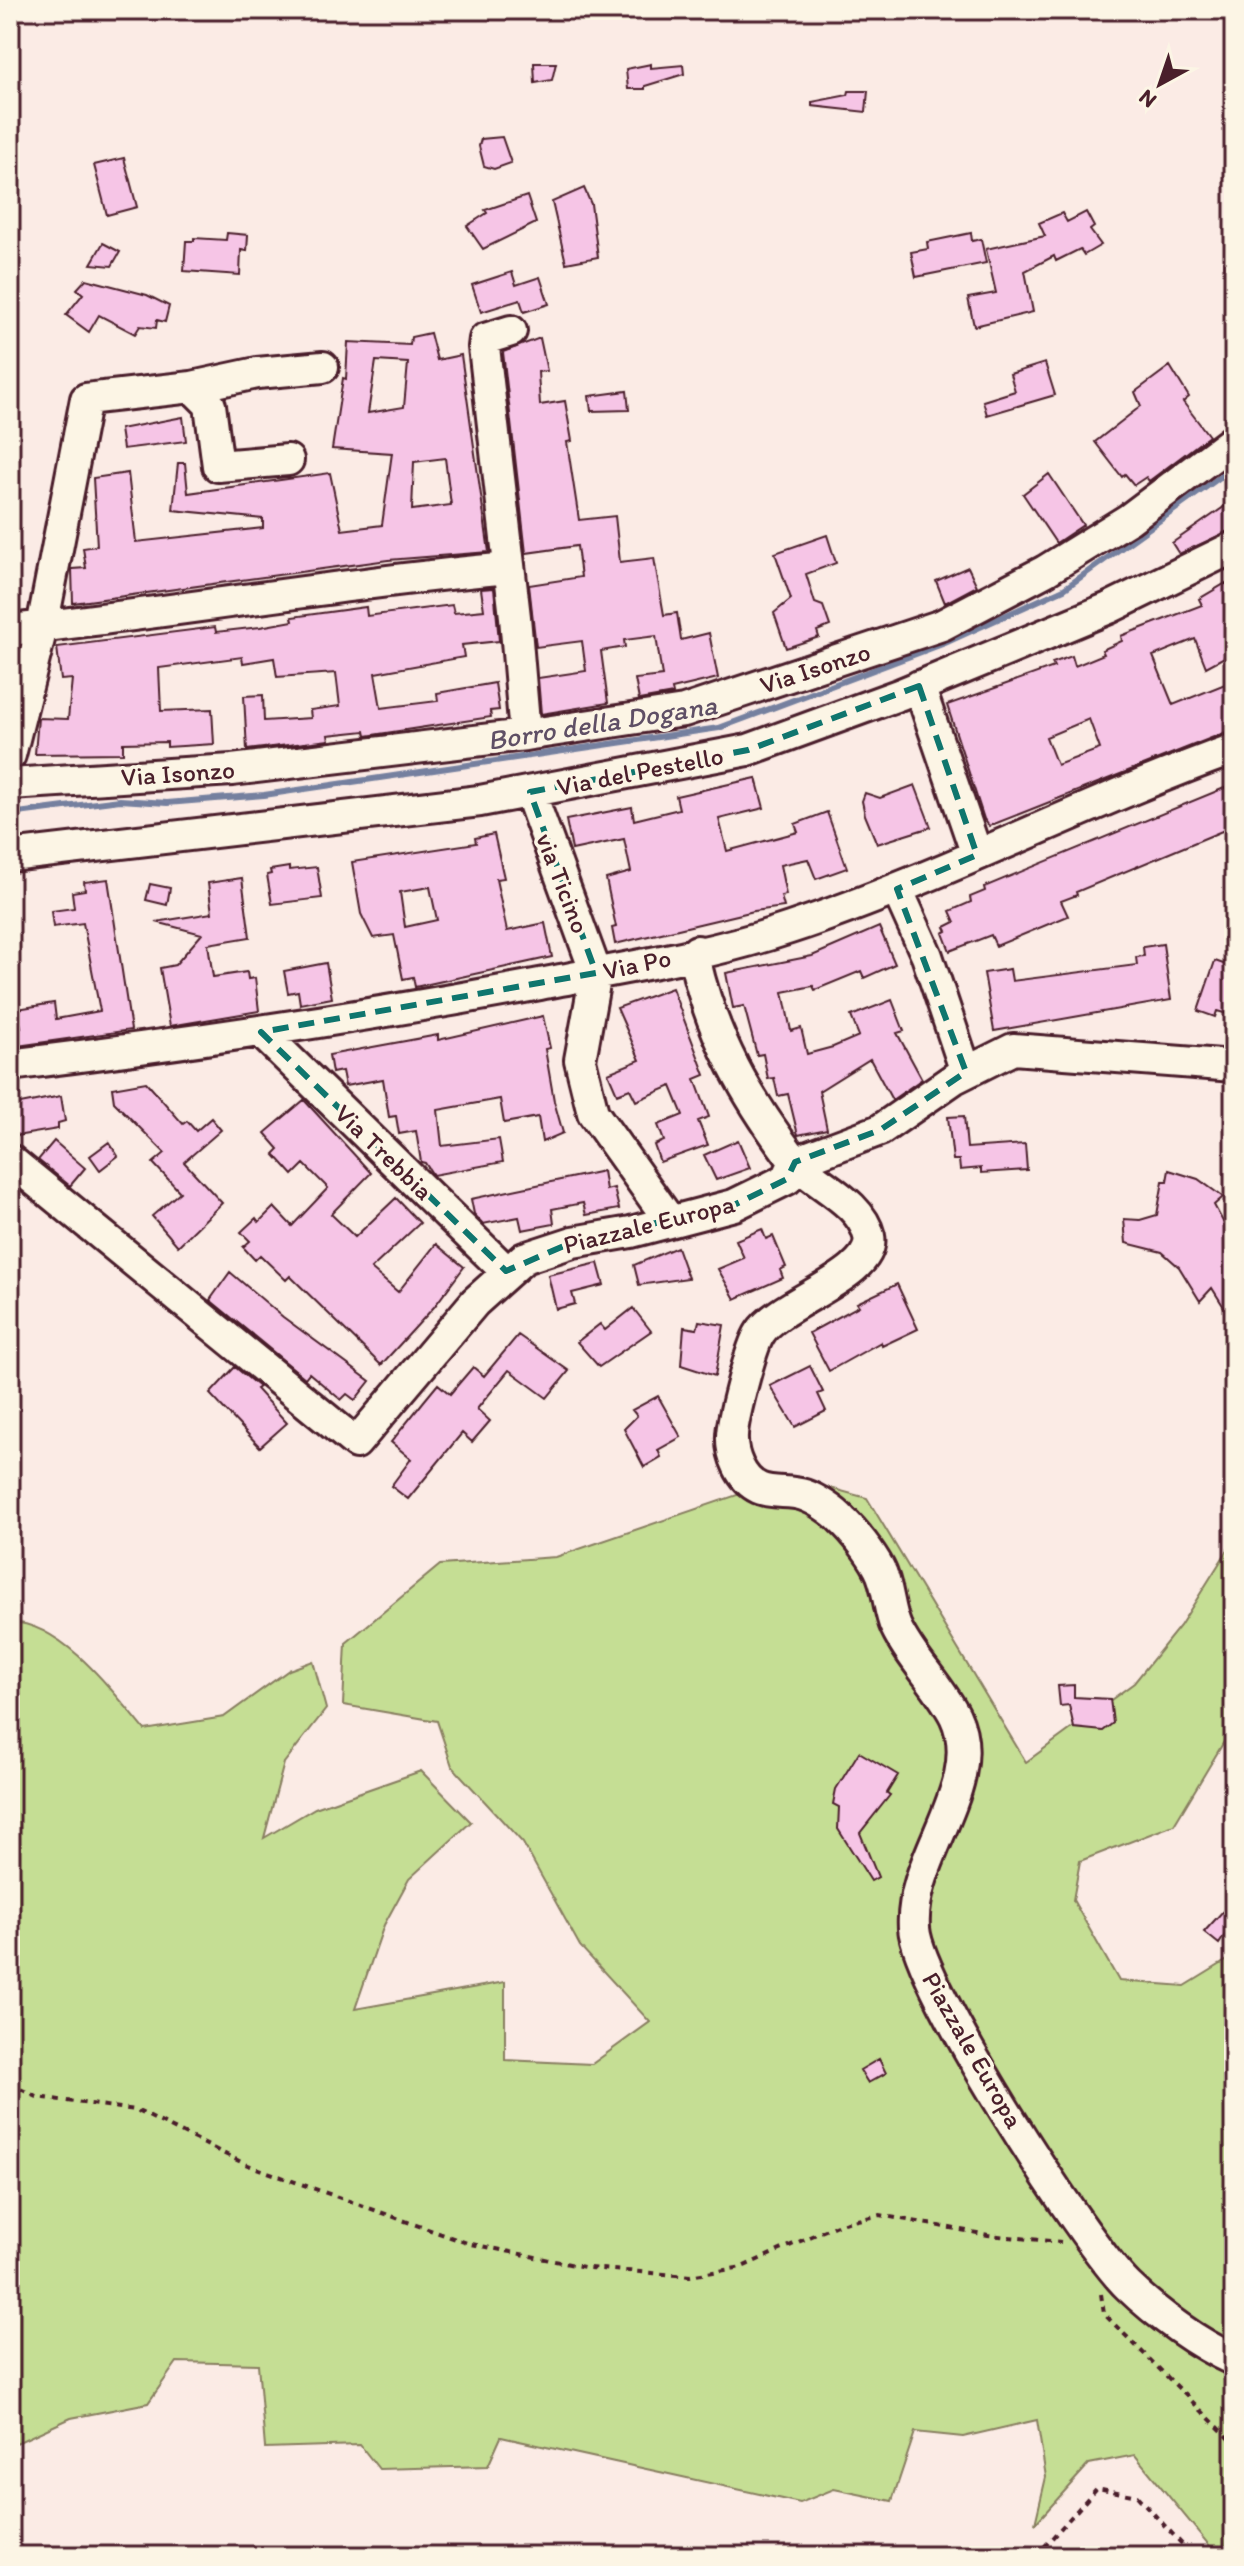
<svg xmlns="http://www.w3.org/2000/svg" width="1244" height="2566" viewBox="0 0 1244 2566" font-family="Itim,sans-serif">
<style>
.green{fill:#c5de94;stroke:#887e60;stroke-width:2}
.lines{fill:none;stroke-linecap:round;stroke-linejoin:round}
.stream{stroke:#75809f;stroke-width:6}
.building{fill:#f6c5e6;stroke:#4a1f2b;stroke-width:2;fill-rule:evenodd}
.minor-casing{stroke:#4a1f2b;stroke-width:36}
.path{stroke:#4a1f2b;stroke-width:4;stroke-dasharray:6 6;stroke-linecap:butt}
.minor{stroke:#fcf5e5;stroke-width:30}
.marked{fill:none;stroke:#0f766e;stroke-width:6;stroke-dasharray:16 10;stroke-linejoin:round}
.labels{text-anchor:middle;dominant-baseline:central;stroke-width:7;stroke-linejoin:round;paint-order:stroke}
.street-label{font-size:26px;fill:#4a1f2b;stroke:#fcf5e5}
.water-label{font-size:28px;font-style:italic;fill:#5f4f65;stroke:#fcf5e5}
</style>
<rect width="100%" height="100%" fill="#fbebe5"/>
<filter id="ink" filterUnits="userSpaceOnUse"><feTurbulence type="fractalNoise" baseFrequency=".0125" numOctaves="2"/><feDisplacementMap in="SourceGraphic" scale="16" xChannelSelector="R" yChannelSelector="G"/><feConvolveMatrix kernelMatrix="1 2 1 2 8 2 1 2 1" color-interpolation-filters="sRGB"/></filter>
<g filter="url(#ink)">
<path class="green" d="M790,1477L867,1498L1026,1762L1134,1683L1180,1626L1234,1540V1725L1174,1825L1080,1861L1073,1900L1119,1981L1185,1986L1234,1956V2556H1218L1135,2455L1089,2464L1035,2524L1046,2477L1037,2420L963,2437L915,2432L892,2501L834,2489L800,2503L501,2437L488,2466L379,2469L360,2445L265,2448L258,2364L177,2362L148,2403L71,2418L10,2446V1622C63,1623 114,1693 145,1730L224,1717L289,1670L313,1661L326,1709L284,1763L264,1838L315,1808L421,1771L471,1822L409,1879L384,1925L355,2009L505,1982V2060L592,2064L650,2022L580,1946L523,1843L452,1766L437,1721L343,1705L346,1643L440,1565L556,1557Z"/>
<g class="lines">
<path class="stream" d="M10,814L120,800L167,803L264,795L719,728L945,643L1064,589L1234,467"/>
</g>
<path class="building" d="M534,63H556L552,80L535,83Z
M651,64V68L683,65L684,74L645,86V89H628L626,69Z
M849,91H868L866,112L812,106V102L848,95Z
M502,137L511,163L494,169L484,166L479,146L481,139Z
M124,158L137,207L107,215L94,165Z
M584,188L591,204L598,257L566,263L552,202Z
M527,196L536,223L483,249L467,226L487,213L485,210Z
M1086,212L1094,227L1090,230L1101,245L1084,255L1080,249L1056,261L1054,256L1025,271L1033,312L974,326L968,298L996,293L986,249L1045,236L1039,223L1062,213L1067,222Z
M227,233L248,235L247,251L241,250L240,275L184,271L186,241H194V238L226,240Z
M971,233L972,241L981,239L986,263L916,277L911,252L928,249L927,242Z
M103,243L120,252L112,266L91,264Z
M512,272L516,285L540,277L549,304L524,312L520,300L481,312L472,285Z
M86,279L147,295L169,306L165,322L157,320L156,328L140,326L135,334L99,315L89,332L66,315L83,294L77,289Z
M430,333L437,360L461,355L489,552L388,560L73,603L72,569L86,568L83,548L97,546L93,478L128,473L136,542L263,528V519L173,510L178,463H185L188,493L330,473L342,530L382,525L392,453L332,449L343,378L346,379L348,342L410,345L411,337ZM376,361L408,363L404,407L368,413ZM445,458L451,505L412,510L414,462Z
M540,338L547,371L538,372L540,405L565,401L572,441L567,442L579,520L615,516L620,562L654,558L664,615L677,613L681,640L709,633L718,678L672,689L673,694L639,700L635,679L662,676L656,636L624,640L625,647L601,651L608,703L541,714L538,678L586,671L582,641L536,647L529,585L581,577L577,546L526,553L503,352Z
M1045,363L1055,395L987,415L983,401L1015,391L1010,374Z
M1170,366L1189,397L1183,402L1209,436L1149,481L1146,477L1134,485L1125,474L1122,477L1095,442L1141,406L1135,392Z
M627,391L629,410L591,411L589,396Z
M183,417L186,441L123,449L120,429Z
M1049,474L1083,525L1056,543L1023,494Z
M1234,500V529L1179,554L1172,543Z
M827,535L836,563L806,574L815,603L823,606L830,626L817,631L819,637L786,648L774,613L791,599L775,553Z
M968,567L977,586L945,603L936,581Z
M1226,583L1234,597V652L1206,667L1195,639L1153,656L1173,705L1225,684L1227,689L1234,686V729L989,826L984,819L947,705L1054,667L1052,663L1072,656L1075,666L1104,654L1102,650L1122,641L1121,636L1202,605L1199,599ZM1089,719L1100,749L1057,765L1046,737Z
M494,588L499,641L462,645L464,657L375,673L381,708L438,701L437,693L495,683L499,710L490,711L491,717L366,736L365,731L328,735L329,740L247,750L244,696L263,695L264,721L311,718L310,710L340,706L336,673L277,677L274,658L243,663L242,657L159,668L161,711L212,709L214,744L167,747V742L123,743V753L35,754L38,718L68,719L72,679L61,680L57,647L215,627L216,632L260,627L293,621L292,617L366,607L367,616L452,605L454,613L484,610L481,589Z
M756,778L764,808L719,819L727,851L798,832L795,824L827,812L847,868L816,879L808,859L780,865L786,895L781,896L784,907L754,911L615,944L612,928L616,927L606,879L631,872L624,839L572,850L566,820L632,807L634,820L679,809L676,796Z
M1234,784V826L1076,892L1077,895L1061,901L1068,916L996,946L991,935L950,951L943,933L947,931L945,927L955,922L950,911L971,902L970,897L985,891L984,887Z
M915,785L931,827L877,844L865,815L862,801L865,793L880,798Z
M494,834L504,878L496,879L507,931L545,923L552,957L415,987L413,977L403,979L394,935L373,938L361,914L352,862L476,843L475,838ZM430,887L437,920L405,927L400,892Z
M289,867V870L317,867L322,898L272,904L267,875L271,874L270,870Z
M242,878L250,937L208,944L213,977L247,972L248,979L255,978L259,1011L170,1026L160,968L175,965L202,934L156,922L212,913L208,883Z
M108,879L131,1030L10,1047V1029L21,1027L17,1009L54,1003L56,1019L100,1011L83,923L53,927L51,911L74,908L72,892L85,890L84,882Z
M150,884L170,888L167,905L146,900Z
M879,927L895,964L864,978L861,971L815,990L813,986L783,992L791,1031L801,1028L807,1054L833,1047L859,1036L851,1016L892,1000L904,1031L897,1033L922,1079L892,1100L870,1059L819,1091L827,1129L798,1135L788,1094L778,1096L774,1078L768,1079L763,1054L757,1055L744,1006L733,1008L726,973L812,956Z
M1163,944L1171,1000L994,1031L984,973L1010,969L1012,981L1137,965L1136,957L1144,956L1143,947Z
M1215,961L1232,967L1234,1016L1217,1011L1215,1017L1198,1011Z
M326,963L332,998L300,1004L298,991L288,993L284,971Z
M672,988L705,1075L695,1079L709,1117L698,1121L708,1145L660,1162L654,1145L664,1141L658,1125L683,1115L671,1086L636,1101L630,1089L617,1094L608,1073L640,1060L617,1008Z
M543,1016L550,1048L545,1049L554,1101L563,1133L542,1142L538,1117L504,1123L500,1099L438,1110L442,1146L499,1139L503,1162L433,1175L425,1163L421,1162L416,1131L399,1134L396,1116L389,1117L383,1079L345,1086L342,1071L332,1073L329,1055L438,1035V1040Z
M146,1082L183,1124L187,1121L196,1131L211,1118L221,1130L184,1162L222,1203L178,1246L152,1216L180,1192L153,1163L165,1153L114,1102L112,1088Z
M61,1096L65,1121L58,1123V1129L10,1137V1106Z
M304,1100L371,1173L331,1214L355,1237L396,1198L420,1223L371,1269L398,1292L436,1244L464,1267L434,1307L381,1365L290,1276L286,1280L260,1255L255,1260L243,1247L250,1241L241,1232L256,1218L259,1222L274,1207L292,1226L328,1188L304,1164L293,1175L274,1154L279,1149L265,1133Z
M964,1116L967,1148L1025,1144L1027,1170L981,1173V1168L960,1170L959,1160H953L948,1117Z
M738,1140L750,1168L716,1180L704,1155Z
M54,1141L85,1168L70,1186L38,1160Z
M109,1142L118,1156L100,1170L90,1156Z
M1169,1170L1198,1179L1223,1197L1214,1205L1234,1242V1323L1212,1288L1200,1301L1179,1267L1162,1252L1126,1243L1124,1219L1140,1220L1157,1215L1163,1181H1167Z
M603,1171L606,1190L614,1188L619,1209L586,1215L583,1203L552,1209L554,1224L522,1230L519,1217L483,1224L474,1214L471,1199Z
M762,1229L766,1239L773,1236L786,1267L780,1270L783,1278L735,1299L718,1269L744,1258L736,1240Z
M677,1247L688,1278L639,1285L634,1265Z
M598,1263L604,1285L572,1293L575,1304L556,1309L548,1275Z
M230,1272L283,1317L370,1381L355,1400L347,1394L341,1400L309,1373L305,1378L210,1300Z
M897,1284L918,1329L882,1346L881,1342L829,1371L809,1333L859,1306L857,1303Z
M633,1308L651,1331L599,1367L577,1342L600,1324L605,1330Z
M699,1321L724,1325L715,1376L681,1365L684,1327L697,1329Z
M518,1335L569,1371L547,1398L509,1370L477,1409L490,1421L472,1442L462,1433L408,1499L391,1486L411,1459L391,1442L424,1401L438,1384L450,1394L473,1367L484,1376Z
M810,1366L823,1392L818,1394L826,1411L795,1427L770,1386Z
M235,1367L259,1387L256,1389L287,1423L260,1447L210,1394Z
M658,1396L681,1437L658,1450L661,1457L644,1467L624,1429L637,1416L632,1410Z
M1074,1685V1697L1110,1699L1113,1723L1103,1731L1074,1728L1069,1705L1060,1706L1058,1686Z
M859,1752L898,1775L887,1793L890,1795L860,1833L878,1877L871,1881L838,1829L839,1807L833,1804L836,1789Z
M1224,1910L1234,1921L1219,1944L1204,1932Z
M879,2059L886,2073L868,2083L860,2070Z"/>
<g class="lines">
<g class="minor-casing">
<path id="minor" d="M511,331L485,339L484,347L515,617L525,735
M192,387L257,373L323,367
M10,630C177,612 342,583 509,568
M919,686L977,855
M10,755L42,627L86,399L192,387L210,405L218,466L288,460
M10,784L232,770L525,735L684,711L942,625L1045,571L1129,519L1234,440
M530,792L596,973L580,1060L593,1113L670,1221
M10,856L480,801L748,750L901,694L1109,608L1234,547
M897,889L927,956L966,1072
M697,951L695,961C713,1039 747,1098 795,1162L880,1130L955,1078L1013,1049L1234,1066
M261,1032L506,1271
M10,1065C188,1043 364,1017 540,984C623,968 710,955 790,928C941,878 1084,803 1234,749
M10,1160L356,1443L475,1302L524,1258L573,1242L631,1232L734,1205L787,1179L795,1162C817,1185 861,1202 869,1236C877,1275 779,1302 760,1333C751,1346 732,1421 732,1436C731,1455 741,1480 759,1488C772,1494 790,1490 804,1495C816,1499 834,1511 842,1520C855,1532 871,1553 879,1568C889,1586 888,1609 896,1627C911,1659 939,1685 955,1716C987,1783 909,1857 914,1928C918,1985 1083,2242 1128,2286C1157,2314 1198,2344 1234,2360"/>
</g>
<path class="path" d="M10,2084L37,2097L136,2110L245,2164L467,2243L589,2268L690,2276L742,2267L839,2224L880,2215L988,2235L1061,2242
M1101,2294L1104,2314L1234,2443
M1036,2556L1097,2488L1137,2496L1193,2556"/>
<use href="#minor" class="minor"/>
</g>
</g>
<path class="marked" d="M919,686L977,855L897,889L966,1072L880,1130L795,1162L787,1179L734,1205L573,1242L506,1271L261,1032L596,973L530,792L748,750Z"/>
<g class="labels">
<g class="street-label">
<text transform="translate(815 668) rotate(-18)">Via Isonzo</text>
<text transform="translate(640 771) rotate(-11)">Via del Pestello</text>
<text transform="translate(178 773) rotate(-4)">Via Isonzo</text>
<text transform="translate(563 883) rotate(69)">via Ticino</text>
<text transform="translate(637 964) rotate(-12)">Via Po</text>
<text transform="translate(384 1152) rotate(44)">Via Trebbia</text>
<text transform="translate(649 1224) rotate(-14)">Piazzale Europa</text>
<text transform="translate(973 2050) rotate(60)">Piazzale Europa</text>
</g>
<g class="water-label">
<text transform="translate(602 722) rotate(-9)">Borro della Dogana</text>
</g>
</g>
<rect width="1244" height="2566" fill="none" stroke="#fcf5e5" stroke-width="40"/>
<rect x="20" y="20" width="1204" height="2526" fill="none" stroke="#4a1f2b" stroke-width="3" filter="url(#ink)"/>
<g transform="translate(1160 84) rotate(220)" stroke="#fcf5e5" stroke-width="6" paint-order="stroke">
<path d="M0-6L14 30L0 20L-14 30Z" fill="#4a1f2b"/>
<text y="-12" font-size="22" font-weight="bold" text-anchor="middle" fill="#4a1f2b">N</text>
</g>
</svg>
